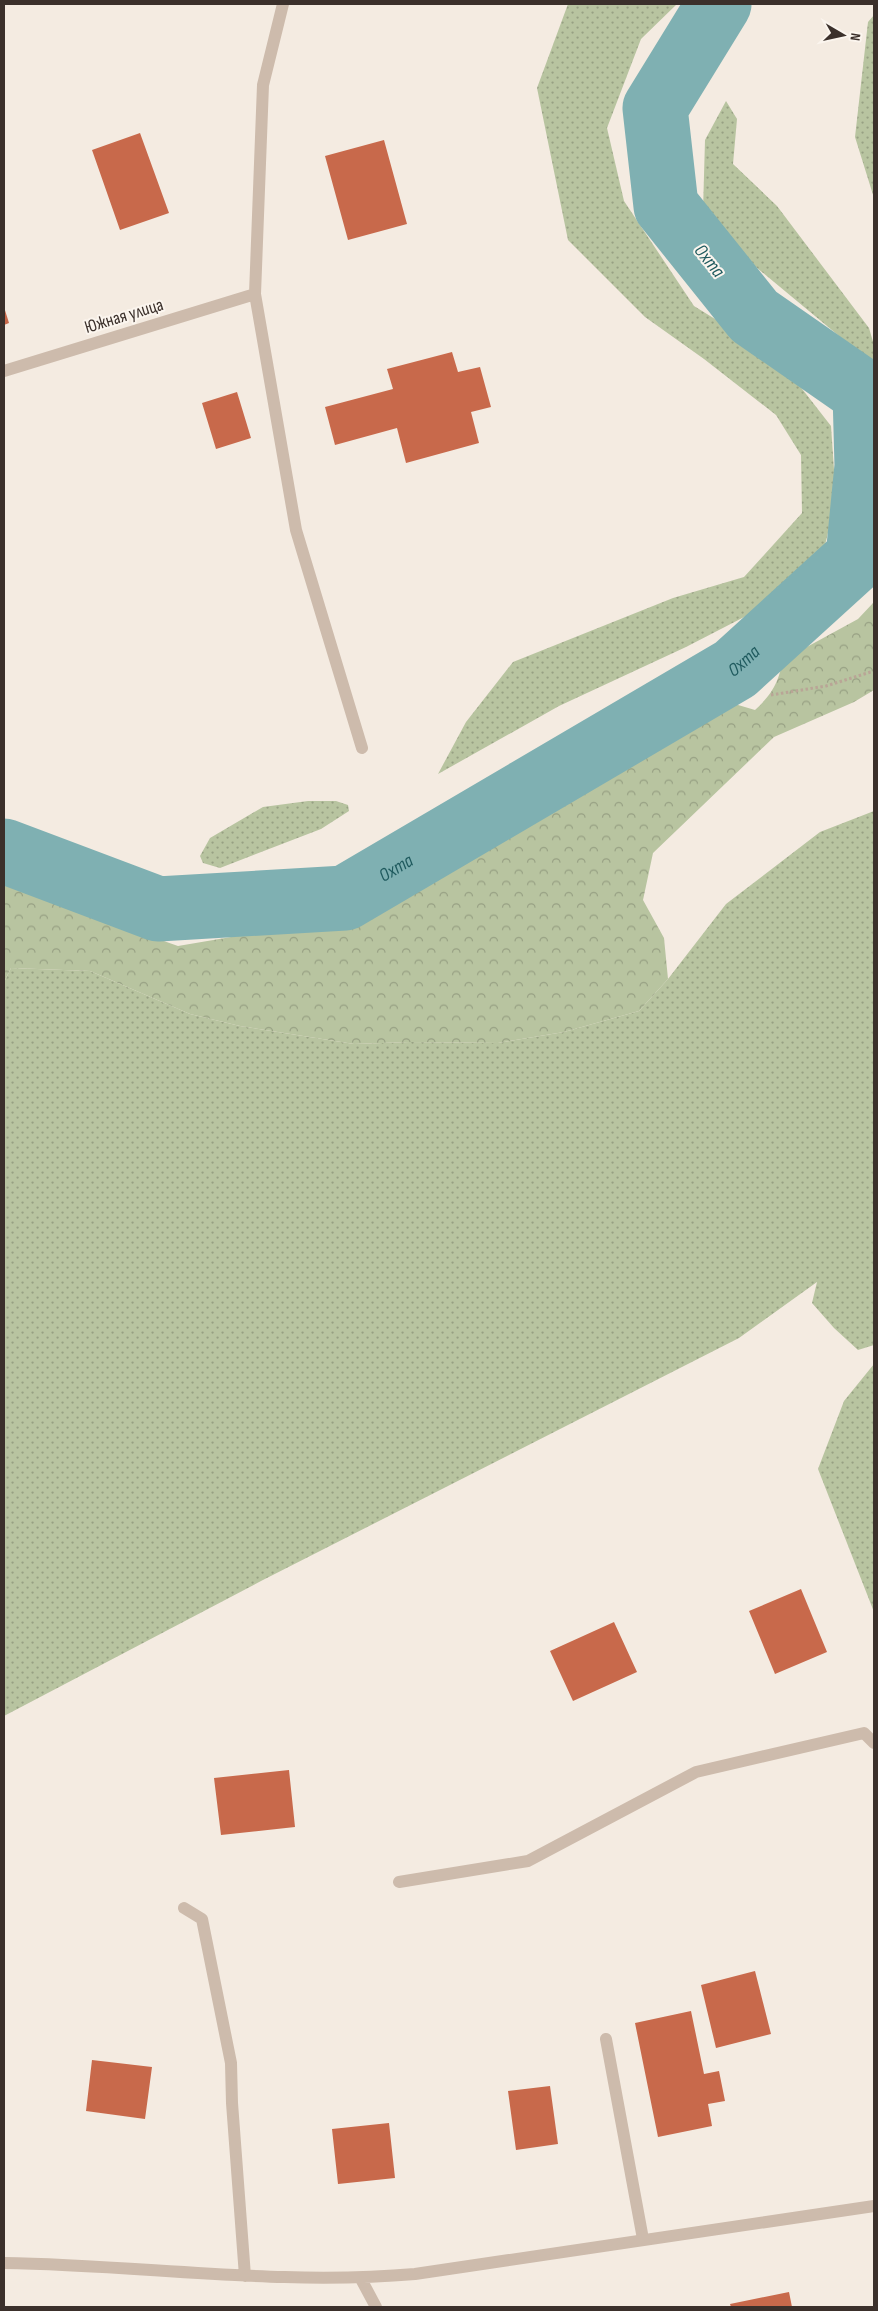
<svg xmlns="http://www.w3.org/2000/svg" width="878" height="2311" viewBox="0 0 878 2311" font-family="'Sofia Sans Condensed',sans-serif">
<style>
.grass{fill:url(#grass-dots)}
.forest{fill:url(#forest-crowns)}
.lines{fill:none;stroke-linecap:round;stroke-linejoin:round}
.river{stroke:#7fb0b2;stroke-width:65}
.building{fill:#c8694b}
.path{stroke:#b9a596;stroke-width:3;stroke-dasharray:2.5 2.5;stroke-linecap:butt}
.minor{stroke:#cdbbac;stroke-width:12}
.labels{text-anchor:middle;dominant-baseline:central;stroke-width:4;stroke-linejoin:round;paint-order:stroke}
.street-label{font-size:18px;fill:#3b302b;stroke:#fbf5ee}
.water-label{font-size:19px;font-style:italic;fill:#1f5a5e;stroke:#fbf5ee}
</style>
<defs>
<pattern id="grass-dots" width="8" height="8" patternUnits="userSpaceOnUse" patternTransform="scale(1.25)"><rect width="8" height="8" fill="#b8c4a0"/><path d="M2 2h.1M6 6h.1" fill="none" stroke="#97a083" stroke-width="1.8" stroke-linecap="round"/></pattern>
<pattern id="forest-crowns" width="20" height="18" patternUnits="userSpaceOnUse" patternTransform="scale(1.25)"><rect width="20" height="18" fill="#b8c4a0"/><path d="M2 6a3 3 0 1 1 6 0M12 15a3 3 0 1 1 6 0" fill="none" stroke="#97a083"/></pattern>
</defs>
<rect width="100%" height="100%" fill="#f4ebe1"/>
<path class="grass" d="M568,4H677L641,39L607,128L624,201L694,306L778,358L831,426L836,499L821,562L750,614L686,647L559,706L438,774L466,722L513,662L673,598L744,577L802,513L801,455L776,415L704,359L645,317L568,240L537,88Z
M874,15V198L855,137L868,22Z
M726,101L737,119L733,164L777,206L869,328L874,345V365L751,263L703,211L705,140Z
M308,801H336L348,805L349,811L321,829L220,868L203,863L200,856L210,838L263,807Z
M874,811V1345L858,1350L834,1328L812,1303L817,1282L739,1338L261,1581L4,1716V982L11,968L90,971L190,1014L240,1026L354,1044L410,1042L498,1043L564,1032L639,1011L668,979L726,904L820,832Z
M874,1364V1612L818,1469L844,1401Z"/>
<path class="forest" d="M874,602V690L854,702L774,737L653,853L643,900L664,938L668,979L639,1011L564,1032L498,1043L410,1042L354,1044L240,1026L190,1014L90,971L11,968L4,982V885L178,946L368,914L728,702L755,710C772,694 778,684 783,660L858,619Z"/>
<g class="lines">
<path class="river" id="s1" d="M4,851L158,909L345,898L735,669L858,557L867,466L865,393L754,316L666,206L655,108L719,4"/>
</g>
<path class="building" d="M140,133L169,213L120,230L92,150Z
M384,140L407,224L348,240L325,156Z
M4,307L9,323L4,325Z
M452,352L458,372L480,367L491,407L471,412L479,443L406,463L397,428L335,445L325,407L393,389L387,369Z
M237,392L251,438L216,449L202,403Z
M801,1589L827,1652L775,1674L749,1611Z
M614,1622L637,1672L573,1701L550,1651Z
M289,1770L295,1827L221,1835L214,1778Z
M755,1971L771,2034L716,2048L701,1985Z
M691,2011L704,2074L719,2071L725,2101L708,2104L712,2126L658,2137L635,2023Z
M92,2060L152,2067L145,2119L86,2111Z
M550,2086L558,2144L516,2150L508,2091Z
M389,2123L395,2178L338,2184L332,2129Z
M789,2292L792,2307H731L730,2304Z"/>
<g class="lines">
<path class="path" d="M771,695L826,686L874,671"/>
<path class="minor" d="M283,4L263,85L255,294L296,530L362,748
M4,371L255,294
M399,1882L528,1861L696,1772L864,1733L874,1743
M184,1908L202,1919L231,2063L232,2103L245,2276
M606,2039L643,2239
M4,2263C142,2265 277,2286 415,2274L874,2206
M361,2279L376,2307"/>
</g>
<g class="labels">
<g class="street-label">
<text transform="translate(124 316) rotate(-17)">Южная улица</text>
</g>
<g class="water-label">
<text transform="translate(709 261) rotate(51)">Охта</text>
<text stroke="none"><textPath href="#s1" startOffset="816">Охта</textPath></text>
<text stroke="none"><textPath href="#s1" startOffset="411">Охта</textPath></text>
</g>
</g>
<rect width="878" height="2311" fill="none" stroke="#3b302b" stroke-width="10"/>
<g transform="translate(843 35) rotate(99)" stroke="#fbf5ee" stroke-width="4" paint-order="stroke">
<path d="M0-4L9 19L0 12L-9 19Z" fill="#3b302b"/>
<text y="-8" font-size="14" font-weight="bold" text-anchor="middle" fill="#3b302b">N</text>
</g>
</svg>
